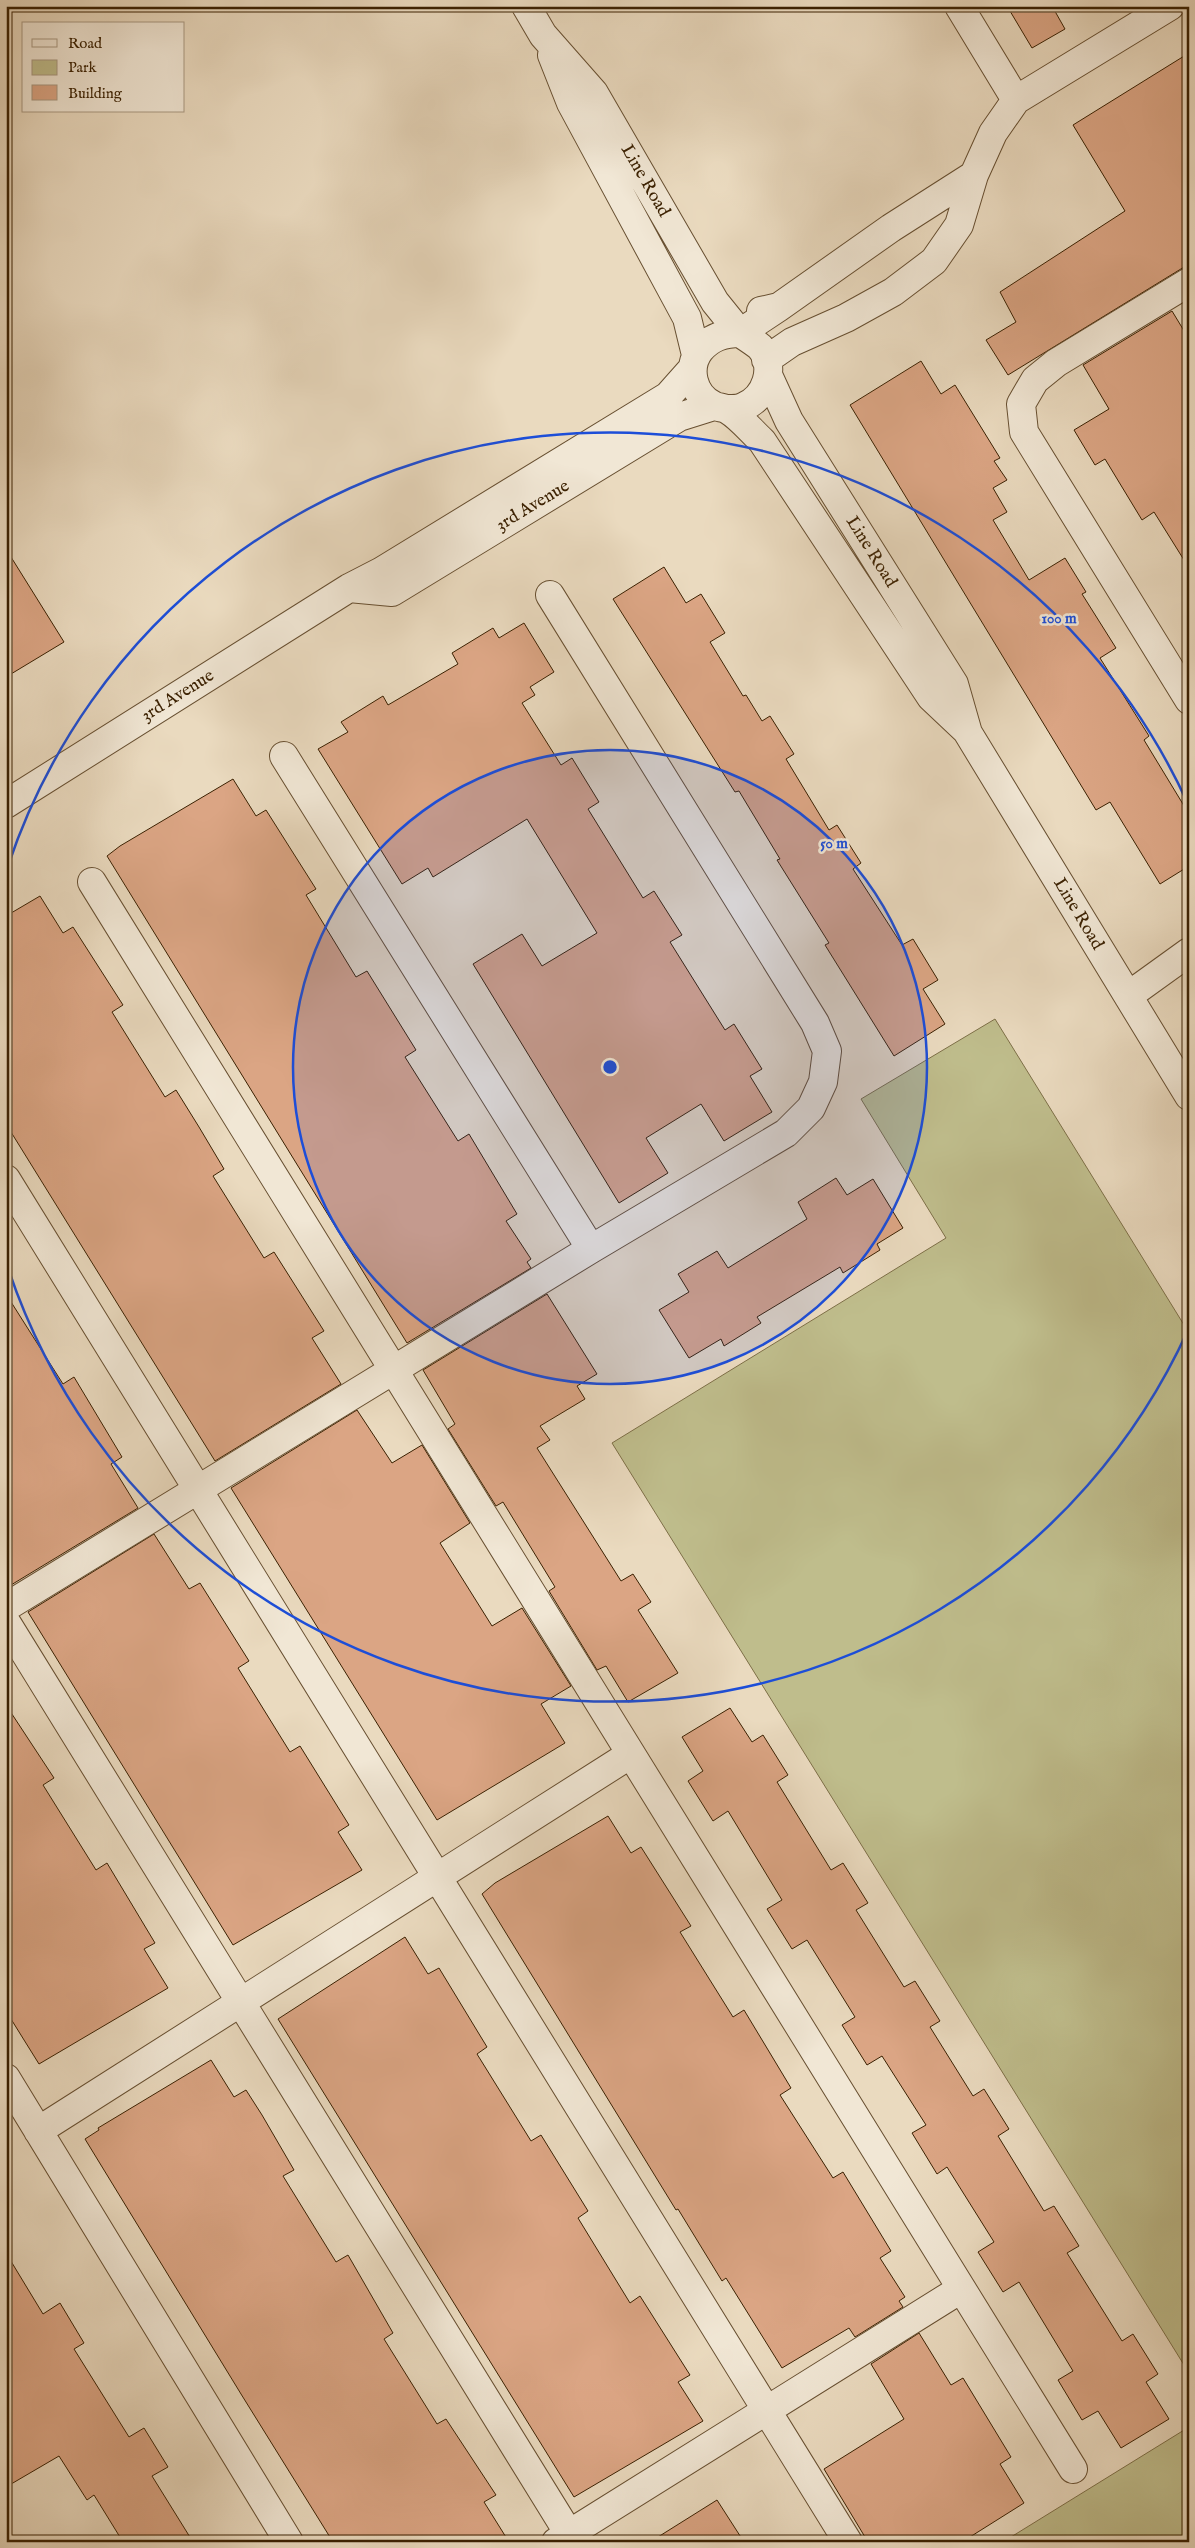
<svg xmlns="http://www.w3.org/2000/svg" width="1195" height="2548" viewBox="0 0 1195 2548" font-family="'IM FELL English',serif">
<style>
.green{fill:#bfbd8c;stroke:#7d6f47}
.building{fill:#dba584;stroke:#3b2102}
.lines{fill:none;stroke-linecap:round;stroke-linejoin:round}
.street-casing{stroke:#674f31;stroke-width:30}
.street{stroke:#f1e7d5;stroke-width:28}
.ring{fill:none;stroke:#1d4ed8;stroke-width:2.5}
.labels{text-anchor:middle;dominant-baseline:central;stroke-width:5;stroke-linejoin:round;paint-order:stroke}
.street-label{font-size:18px;fill:#3b2102;stroke:#f1e7d5}
.centre{fill:#1d4ed8;stroke:#f1e7d5;stroke-width:2.5}
.ring-label{font-size:15px;text-anchor:middle;font-weight:bold;fill:#1d4ed8;stroke:#f1e7d5;stroke-width:5;stroke-linejoin:round;paint-order:stroke}
</style>
<rect width="100%" height="100%" fill="#eadabf"/>
<filter id="stains"><feTurbulence type="fractalNoise" baseFrequency=".004" numOctaves="4"/><feColorMatrix values="0 0 0 0 .2 0 0 0 0 .09 0 0 0 0 .02 0 0 0 .5 -.17"/></filter>
<radialGradient id="worn" r=".72"><stop offset=".6" stop-color="#630" stop-opacity="0"/><stop offset="1" stop-color="#630" stop-opacity=".3"/></radialGradient>
<path class="green" d="M995,1019L1189,1333V2373L612,1443L946,1238L861,1099Z
M1189,2427V2542H1014L1011,2537Z"/>
<path class="building" d="M1007,6H1052L1065,29L1032,48Z
M1189,53V264L1008,375L986,340L1016,322L1000,292L1125,211L1073,125Z
M1172,311L1189,339V568L1154,512L1142,520L1105,459L1095,465L1074,430L1109,409L1083,365Z
M921,361L941,394L955,385L1000,458L994,461L1007,480L993,488L1007,512L993,520L1029,580L1065,558L1086,592L1082,594L1116,648L1100,658L1149,736L1144,740L1189,814V866L1160,884L1110,802L1096,810L850,405Z
M6,549L64,642L6,677Z
M664,567L686,603L701,594L725,633L710,642L743,696L746,695L762,721L770,716L794,754L786,759L829,830L837,825L861,863L853,869L902,945L913,939L938,980L923,989L945,1024L894,1056L825,945L829,943L777,860L780,859L739,791L735,792L613,599Z
M524,623L554,672L530,687L535,695L522,703L561,765L572,758L599,802L588,809L643,898L654,891L682,935L670,942L725,1030L734,1024L762,1069L750,1076L772,1112L724,1141L701,1104L646,1138L668,1173L619,1203L473,964L522,934L542,966L597,933L527,819L433,877L428,868L402,884L318,749L348,732L341,722L383,696L388,705L458,664L452,653L493,628L499,638Z
M233,779L256,816L266,810L316,889L306,895L356,977L367,971L416,1050L405,1057L458,1141L469,1134L517,1214L506,1221L531,1259L527,1262L531,1268L407,1343L107,856L120,846Z
M40,896L63,933L73,927L123,1005L112,1012L165,1097L176,1090L199,1127L224,1169L213,1176L264,1258L274,1252L324,1331L312,1338L341,1384L215,1461L6,1124V916Z
M836,1178L847,1195L873,1179L903,1228L877,1244L880,1250L843,1273L840,1267L757,1317L761,1323L724,1346L721,1339L689,1358L659,1310L689,1292L678,1274L717,1251L728,1268L807,1219L798,1202Z
M6,1294L63,1384L74,1377L122,1457L111,1464L138,1508L11,1585L6,1577Z
M547,1294L597,1374L577,1386L585,1399L540,1426L550,1440L537,1448L621,1581L633,1574L651,1602L638,1610L678,1673L628,1702L606,1666L597,1670L549,1591L555,1587L503,1502L496,1506L448,1429L455,1424L423,1370Z
M357,1410L392,1463L422,1445L470,1523L440,1543L492,1626L522,1608L571,1686L541,1704L565,1743L437,1820L231,1488Z
M154,1534L189,1589L200,1583L249,1661L238,1668L290,1752L300,1746L349,1825L338,1832L362,1870L233,1945L28,1612Z
M6,1705L54,1778L43,1785L96,1870L107,1863L155,1943L144,1949L168,1988L39,2064L6,2011Z
M730,1708L752,1742L763,1735L788,1775L777,1782L831,1870L843,1863L868,1903L856,1910L904,1987L915,1981L940,2021L930,2027L973,2096L984,2089L1009,2129L998,2136L1044,2211L1054,2206L1079,2246L1067,2253L1122,2341L1133,2334L1158,2374L1146,2382L1169,2419L1121,2448L1098,2411L1082,2420L1058,2380L1073,2371L1019,2282L1003,2292L978,2252L994,2242L947,2167L937,2174L912,2133L926,2125L882,2056L867,2065L842,2025L855,2017L807,1940L792,1949L767,1909L782,1900L728,1811L713,1821L688,1781L703,1771L682,1737Z
M608,1816L631,1853L641,1847L691,1926L680,1932L733,2017L744,2010L791,2088L780,2095L833,2178L843,2172L891,2251L880,2258L905,2297L899,2301L903,2307L855,2337L849,2328L782,2368L726,2278L722,2281L678,2209L676,2210L482,1894L495,1883Z
M405,1937L428,1974L439,1968L487,2047L477,2054L531,2141L541,2135L588,2211L578,2218L630,2303L640,2296L690,2375L678,2382L703,2421L574,2497L278,2019Z
M211,2060L234,2097L246,2090L262,2115L294,2170L283,2176L336,2262L348,2255L393,2333L384,2339L437,2424L446,2419L496,2495L484,2502L509,2542H333L241,2394L85,2139L99,2130L98,2128Z
M6,2253L43,2314L60,2303L84,2343L74,2349L129,2437L144,2428L168,2467L152,2476L193,2542H123L94,2495L87,2500L59,2456L6,2487Z
M919,2333L951,2385L963,2378L1011,2457L1000,2464L1024,2503L962,2542H868L824,2469L904,2419L871,2364Z
M717,2500L744,2542H650Z"/>
<g class="lines">
<g class="street-casing">
<path id="street" d="M526,6L543,35L594,93L715,302L740,333L779,307
M959,6L1016,100
M552,55L571,103L687,318L696,355
M1189,282L1056,363L1035,380L1021,404L1024,432L1189,700
M761,311L779,307L891,228L974,175
M766,360L792,342L846,318L893,292L934,261L959,225L974,175L993,133L1016,100L1170,6
M768,375L789,421L954,684L968,733L1189,1096
M728,409C733,409 739,409 743,407C766,398 777,367 760,347C754,342 746,337 740,333C724,333 711,337 700,350C686,368 693,395 713,405C718,408 724,407 728,410C740,417 751,431 762,441L931,697L967,731
M349,588L392,592L679,417L714,406
M284,756L591,1249
M6,804L349,588L382,571L668,396L692,369
M92,882L1073,2469
M1128,996L1189,952
M6,1179L848,2542
M6,1607L591,1249L786,1133L811,1108L823,1082L827,1051L815,1023L550,595
M6,1622L574,2542
M6,2078L289,2542
M38,2131L631,1754
M556,2542L961,2289"/>
</g>
<use href="#street" class="street"/>
</g>
<circle cx="610" cy="1067" r="317" fill="#1d4ed8" fill-opacity=".12"/>
<g class="ring">
<circle cx="610" cy="1067" r="317"/>
<path d="M1188 1330A635 635 0 0 1 8 1268M8 866A635 635 0 0 1 1188 804"/>
</g>
<g class="labels">
<g class="street-label">
<text transform="translate(645 181) rotate(60)">Line Road</text>
<text transform="translate(533 506) rotate(-31)">3rd Avenue</text>
<text transform="translate(871 552) rotate(58)">Line Road</text>
<text transform="translate(178 696) rotate(-32)">3rd Avenue</text>
<text transform="translate(1078 914) rotate(59)">Line Road</text>
</g>
</g>
<circle cx="610" cy="1067" r="8" class="centre"/>
<g class="ring-label">
<text x="1059" y="623">100 m</text>
<text x="834" y="848">50 m</text>
</g>
<rect width="1195" height="2548" fill="none" stroke="#eadabf" stroke-width="25"/>
<rect x="8" y="8" width="1180" height="2533" fill="none" stroke="#3b2102" stroke-width="2.5"/>
<rect x="12" y="12" width="1170" height="2523" fill="none" stroke="#3b2102"/>
<rect x="22" y="22" width="162" height="90" fill="#f1e7d5" stroke="#a89881"/>
<rect x="32" y="39" width="25" height="8" fill="#f1e7d5" stroke="#a89881"/>
<text x="68" y="48" font-size="15" fill="#3b2102">Road</text>
<rect x="32" y="60" width="25" height="15" fill="#bfbd8c" stroke="#a89881"/>
<text x="68" y="72" font-size="15" fill="#3b2102">Park</text>
<rect x="32" y="85" width="25" height="15" fill="#dba584" stroke="#a89881"/>
<text x="68" y="98" font-size="15" fill="#3b2102">Building</text>
<rect width="100%" height="100%" filter="url(#stains)"/>
<rect width="100%" height="100%" fill="url(#worn)"/>
</svg>
